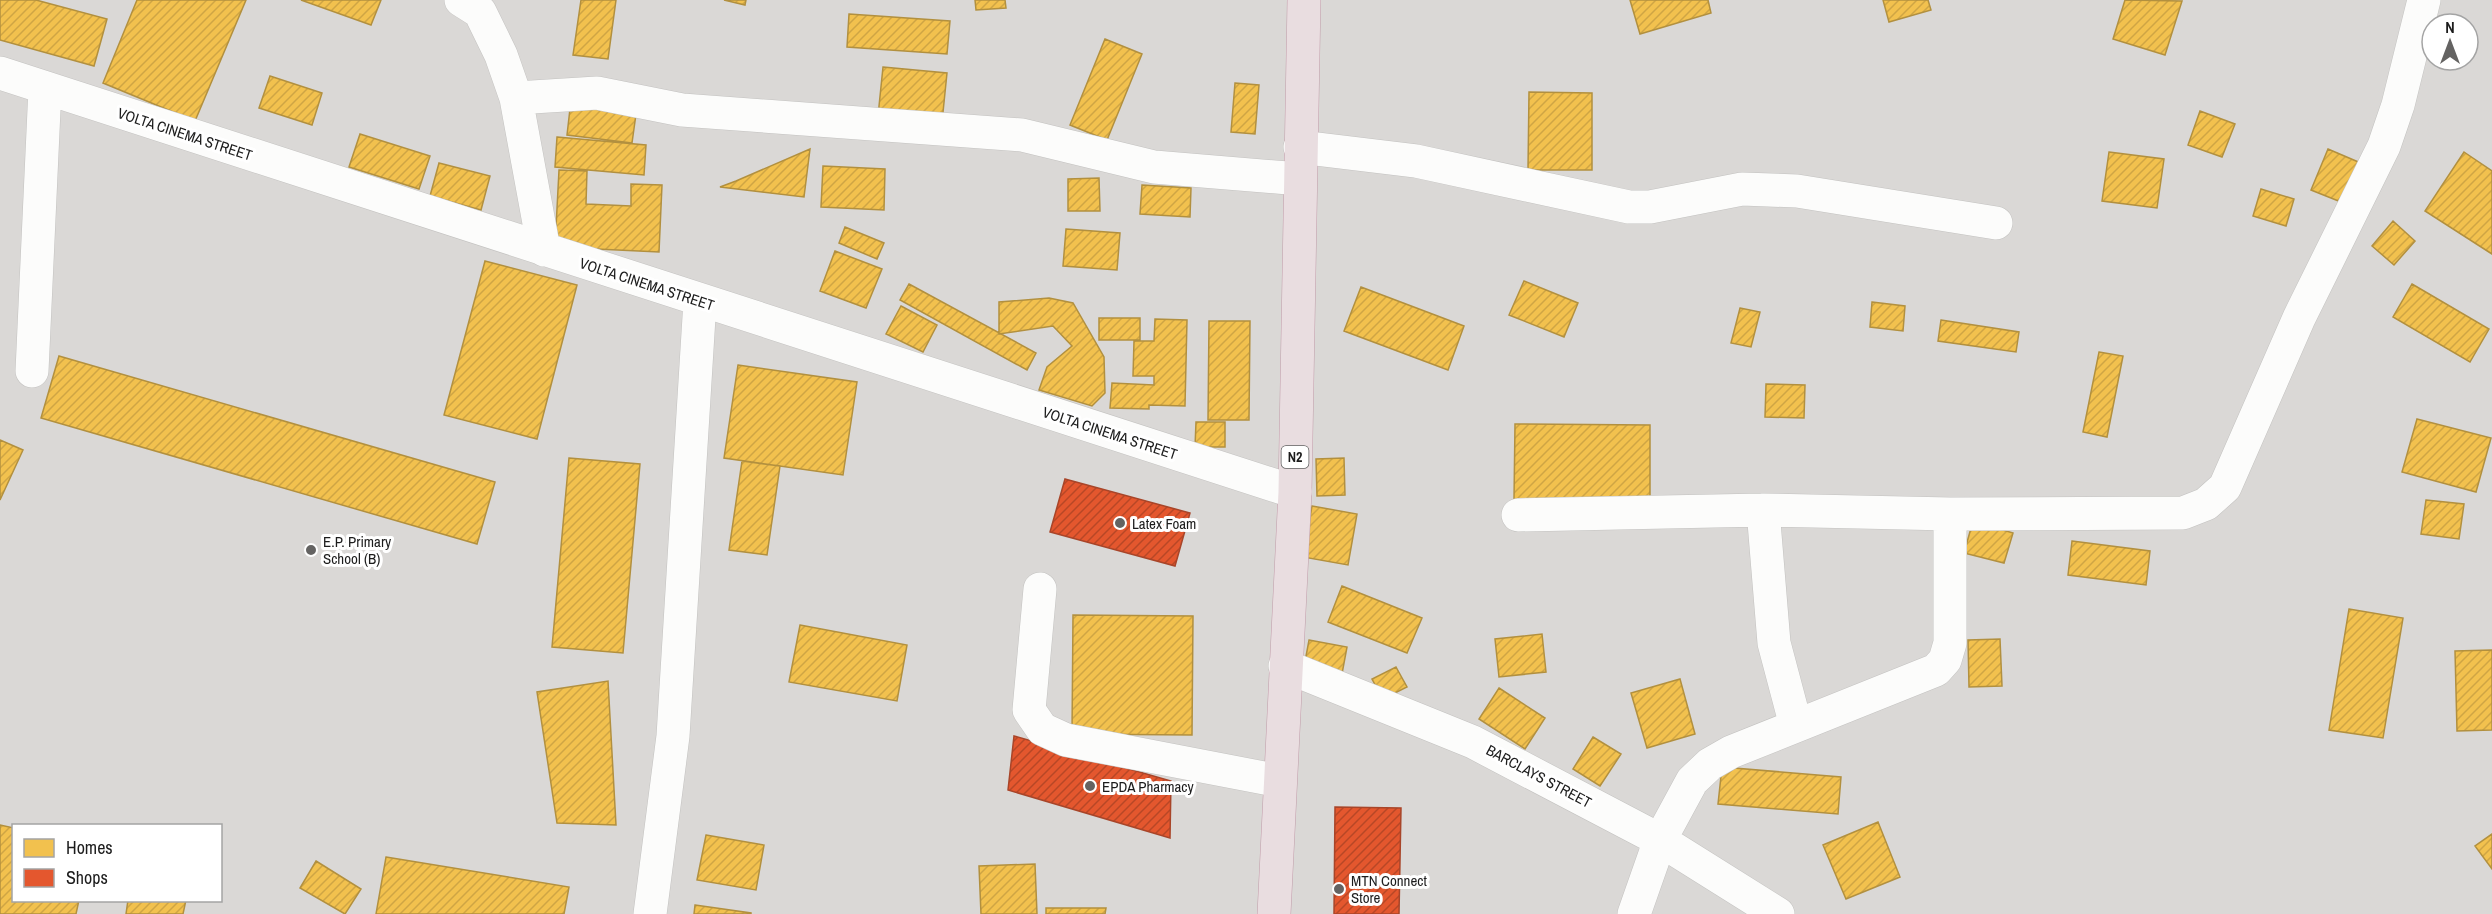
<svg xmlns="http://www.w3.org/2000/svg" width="2492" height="914" viewBox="0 0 2492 914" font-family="'Archivo Narrow',sans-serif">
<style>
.residential{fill:#dad8d6;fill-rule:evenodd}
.homes{fill:url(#homes-hatch);stroke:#b2903f;stroke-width:1.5}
.shops{fill:url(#shops-hatch);stroke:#a84529;stroke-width:1.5}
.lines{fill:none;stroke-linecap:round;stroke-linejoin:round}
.minor-casing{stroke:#c3c2c0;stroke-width:34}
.highway-casing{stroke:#c09ca9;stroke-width:34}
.minor{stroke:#fcfcfb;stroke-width:33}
.highway{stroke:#e9dde0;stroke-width:33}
.poi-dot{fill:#646362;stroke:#fff;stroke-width:2}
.labels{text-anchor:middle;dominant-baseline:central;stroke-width:6;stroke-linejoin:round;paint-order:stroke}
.shield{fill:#fff;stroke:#606060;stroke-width:1.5}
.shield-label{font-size:14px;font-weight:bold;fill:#1c1c1c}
.street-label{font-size:15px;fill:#1c1c1c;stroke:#fff}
.poi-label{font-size:15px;fill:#1c1c1c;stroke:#fff;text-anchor:start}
</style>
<defs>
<pattern id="homes-hatch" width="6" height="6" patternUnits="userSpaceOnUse" patternTransform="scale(1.5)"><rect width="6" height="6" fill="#f2c14e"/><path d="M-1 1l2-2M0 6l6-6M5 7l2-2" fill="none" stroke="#cfa544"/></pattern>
<pattern id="shops-hatch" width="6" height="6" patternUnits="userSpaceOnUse" patternTransform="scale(1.5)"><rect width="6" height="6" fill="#e4572e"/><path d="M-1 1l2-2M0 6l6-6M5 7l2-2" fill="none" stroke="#b84726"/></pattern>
</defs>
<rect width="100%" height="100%" fill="#ebe8e4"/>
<path class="residential" d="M0,0H2492V914H0ZM2432,24H2468V60H2432ZM14,826H220V900H14Z"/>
<path class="homes" d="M0,0H36L107,19L94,66L0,40Z
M137,0H246L195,121L103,83Z
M301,0H381L371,25Z
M581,0H616L608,59L573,55Z
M724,0H746L745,5Z
M975,0H1005L1006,8L976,10Z
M1630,0H1708L1711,13L1640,34Z
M1883,0H1928L1931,10L1889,22Z
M2125,0L2182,1L2165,55L2113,39Z
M849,14L950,21L947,54L847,47Z
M1105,39L1142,54L1107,140L1070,125Z
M883,67L947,73L942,122L878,116Z
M270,76L322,93L312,125L259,108Z
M1235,83L1259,85L1255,134L1231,132Z
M1529,92L1592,93V170H1528Z
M571,100L637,107L632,143L567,135Z
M2200,111L2235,124L2222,157L2188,145Z
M360,134L430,156L419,189L349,167Z
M557,137L646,145L644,175L555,167Z
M810,149L804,197L720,187L736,181Z
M2328,149L2363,164L2346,204L2311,190Z
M2109,152L2164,159L2157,208L2102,201Z
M2464,152L2492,171V254L2425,211Z
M439,163L490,176L481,210L430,196Z
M823,166L885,169L884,210L821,207Z
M559,170L587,171L586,204L631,206V184L662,185L659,252L555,247Z
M1099,178L1100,211H1068V179Z
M1142,185L1191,188L1190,217L1140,214Z
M2261,189L2294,199L2286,226L2253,216Z
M2393,221L2415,241L2394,265L2372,246Z
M845,227L884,243L877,259L839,243Z
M1066,229L1120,233L1117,270L1063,266Z
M835,251L882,269L866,308L820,291Z
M485,261L577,285L537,439L444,415Z
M1524,281L1578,303L1564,337L1509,315Z
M909,284L1036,353L1027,370L900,300Z
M2412,284L2489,329L2470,362L2393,317Z
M1361,287L1464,326L1448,370L1344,331Z
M1049,298L1073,303L1104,357L1105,393L1092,406L1039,390L1047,367L1072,346L1053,326L999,334V302Z
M1872,302L1905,306L1903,331L1870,327Z
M901,306L937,325L923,352L886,334Z
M1740,308L1760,312L1751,347L1731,343Z
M1099,318H1140V340H1099Z
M1155,319L1187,320L1185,406L1149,405V409L1110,408L1112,383L1154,385V376H1133L1134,341H1154Z
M1941,320L2019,332L2016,352L1938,341Z
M1209,321H1250L1249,420H1208Z
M2099,352L2123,356L2107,437L2083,432Z
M59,356L495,482L477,544L41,418Z
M738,365L857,382L843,475L724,458Z
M1766,384L1805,385L1804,418L1765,417Z
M2417,419L2491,438L2476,492L2402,472Z
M1196,422H1225V447H1195Z
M1515,424L1650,425V500H1514Z
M0,440L23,450L0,500Z
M569,458L640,464L623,653L552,647Z
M1344,458L1345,495L1317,496L1316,459Z
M742,461L780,466L767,555L729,550Z
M2426,500L2464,504L2459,539L2421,534Z
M1312,506L1357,514L1348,565L1303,557Z
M1973,521L2013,533L2004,563L1964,553Z
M2072,541L2150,551L2146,585L2068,575Z
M1342,586L1422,618L1407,653L1328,622Z
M2349,609L2403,618L2383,738L2329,730Z
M1073,615L1193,616L1192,735L1072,734Z
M800,625L907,645L897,701L789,682Z
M1542,634L1546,672L1499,677L1495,639Z
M2000,639L2002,686L1969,687L1968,640Z
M1309,640L1347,647L1342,674L1304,667Z
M2492,650V730L2457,731L2455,651Z
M1396,667L1407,687L1383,699L1372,679Z
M1680,679L1695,734L1647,748L1631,693Z
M608,681L616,825L557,823L537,692Z
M1499,688L1545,718L1525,749L1479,719Z
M1593,737L1621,754L1600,786L1573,769Z
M1722,767L1841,777L1838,814L1718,804Z
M1878,822L1900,877L1846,899L1823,845Z
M0,825L14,828V900H79L76,914H0Z
M2492,834V869L2475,846Z
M706,835L764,845L756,890L697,880Z
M386,857L569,887L564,914H376Z
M316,861L361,889L345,914L300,888Z
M1035,864L1037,914H981L979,866Z
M128,900H186L183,914H126Z
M695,905L751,913V914H694Z
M1046,908H1106L1105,914H1046Z"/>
<path class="shops" d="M1065,479L1190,513L1175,566L1050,532Z
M1014,736L1171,781L1170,838L1008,790Z
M1335,807L1401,808L1399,914H1334Z"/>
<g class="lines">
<g class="minor-casing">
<path id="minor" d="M461,0L480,12L501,55L516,98L544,250
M0,73L1295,492
M516,98L597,93L682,110L1022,135L1154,167L1300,179
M1300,147L1416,161L1629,207H1650L1742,189L1797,191L1996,223
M32,371L45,88
M1763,510L1774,643L1796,726
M1518,515L1763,510L1950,514L2183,513L2206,504L2225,487L2299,318L2384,146L2398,105L2424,0
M1040,589L1029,710L1042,729L1066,740L1280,781
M1285,666L1473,742L1660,840L1778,914
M650,914L673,736L700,301
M1634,914L1660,840L1692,781L1710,764L1731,752L1936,670L1945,660L1950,643V514"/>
</g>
<g class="highway-casing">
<path id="highway" d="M1274,914L1295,492L1304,0"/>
</g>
<use href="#minor" class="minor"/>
<use href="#highway" class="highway"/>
</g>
<g class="poi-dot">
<circle cx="1120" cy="523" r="6"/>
<circle cx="311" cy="550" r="6"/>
<circle cx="1090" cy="786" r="6"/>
<circle cx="1339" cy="889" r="6"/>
</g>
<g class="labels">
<rect class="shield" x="1281.5" y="446" width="27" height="22" rx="4.5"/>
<g class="shield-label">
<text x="1295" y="457">N2</text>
</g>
<g class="street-label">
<text transform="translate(185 134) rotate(18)">VOLTA CINEMA STREET</text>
<text transform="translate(647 284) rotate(18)">VOLTA CINEMA STREET</text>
<text transform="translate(1110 433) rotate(18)">VOLTA CINEMA STREET</text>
<text transform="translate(1539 776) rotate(28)">BARCLAYS STREET</text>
</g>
<g class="poi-label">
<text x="1132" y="523">Latex Foam</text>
<text x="323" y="541">E.P. Primary<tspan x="323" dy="17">School (B)</tspan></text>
<text x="1102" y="786">EPDA Pharmacy</text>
<text x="1351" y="880">MTN Connect<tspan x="1351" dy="17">Store</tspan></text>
</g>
</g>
<rect x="12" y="824" width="210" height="78" fill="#ffffff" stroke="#a4a4a4" stroke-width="1.5"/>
<rect x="24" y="839" width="30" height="18" fill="#f2c14e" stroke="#a4a4a4" stroke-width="1.5"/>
<text x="66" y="854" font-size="18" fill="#1c1c1c">Homes</text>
<rect x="24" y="869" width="30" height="18" fill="#e4572e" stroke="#a4a4a4" stroke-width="1.5"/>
<text x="66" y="884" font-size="18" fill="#1c1c1c">Shops</text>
<g transform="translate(2450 42)"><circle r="28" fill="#ffffff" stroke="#a4a4a4" stroke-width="1.5"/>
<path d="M0-4.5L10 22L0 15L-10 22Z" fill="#646362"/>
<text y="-9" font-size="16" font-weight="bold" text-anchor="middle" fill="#1c1c1c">N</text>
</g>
</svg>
